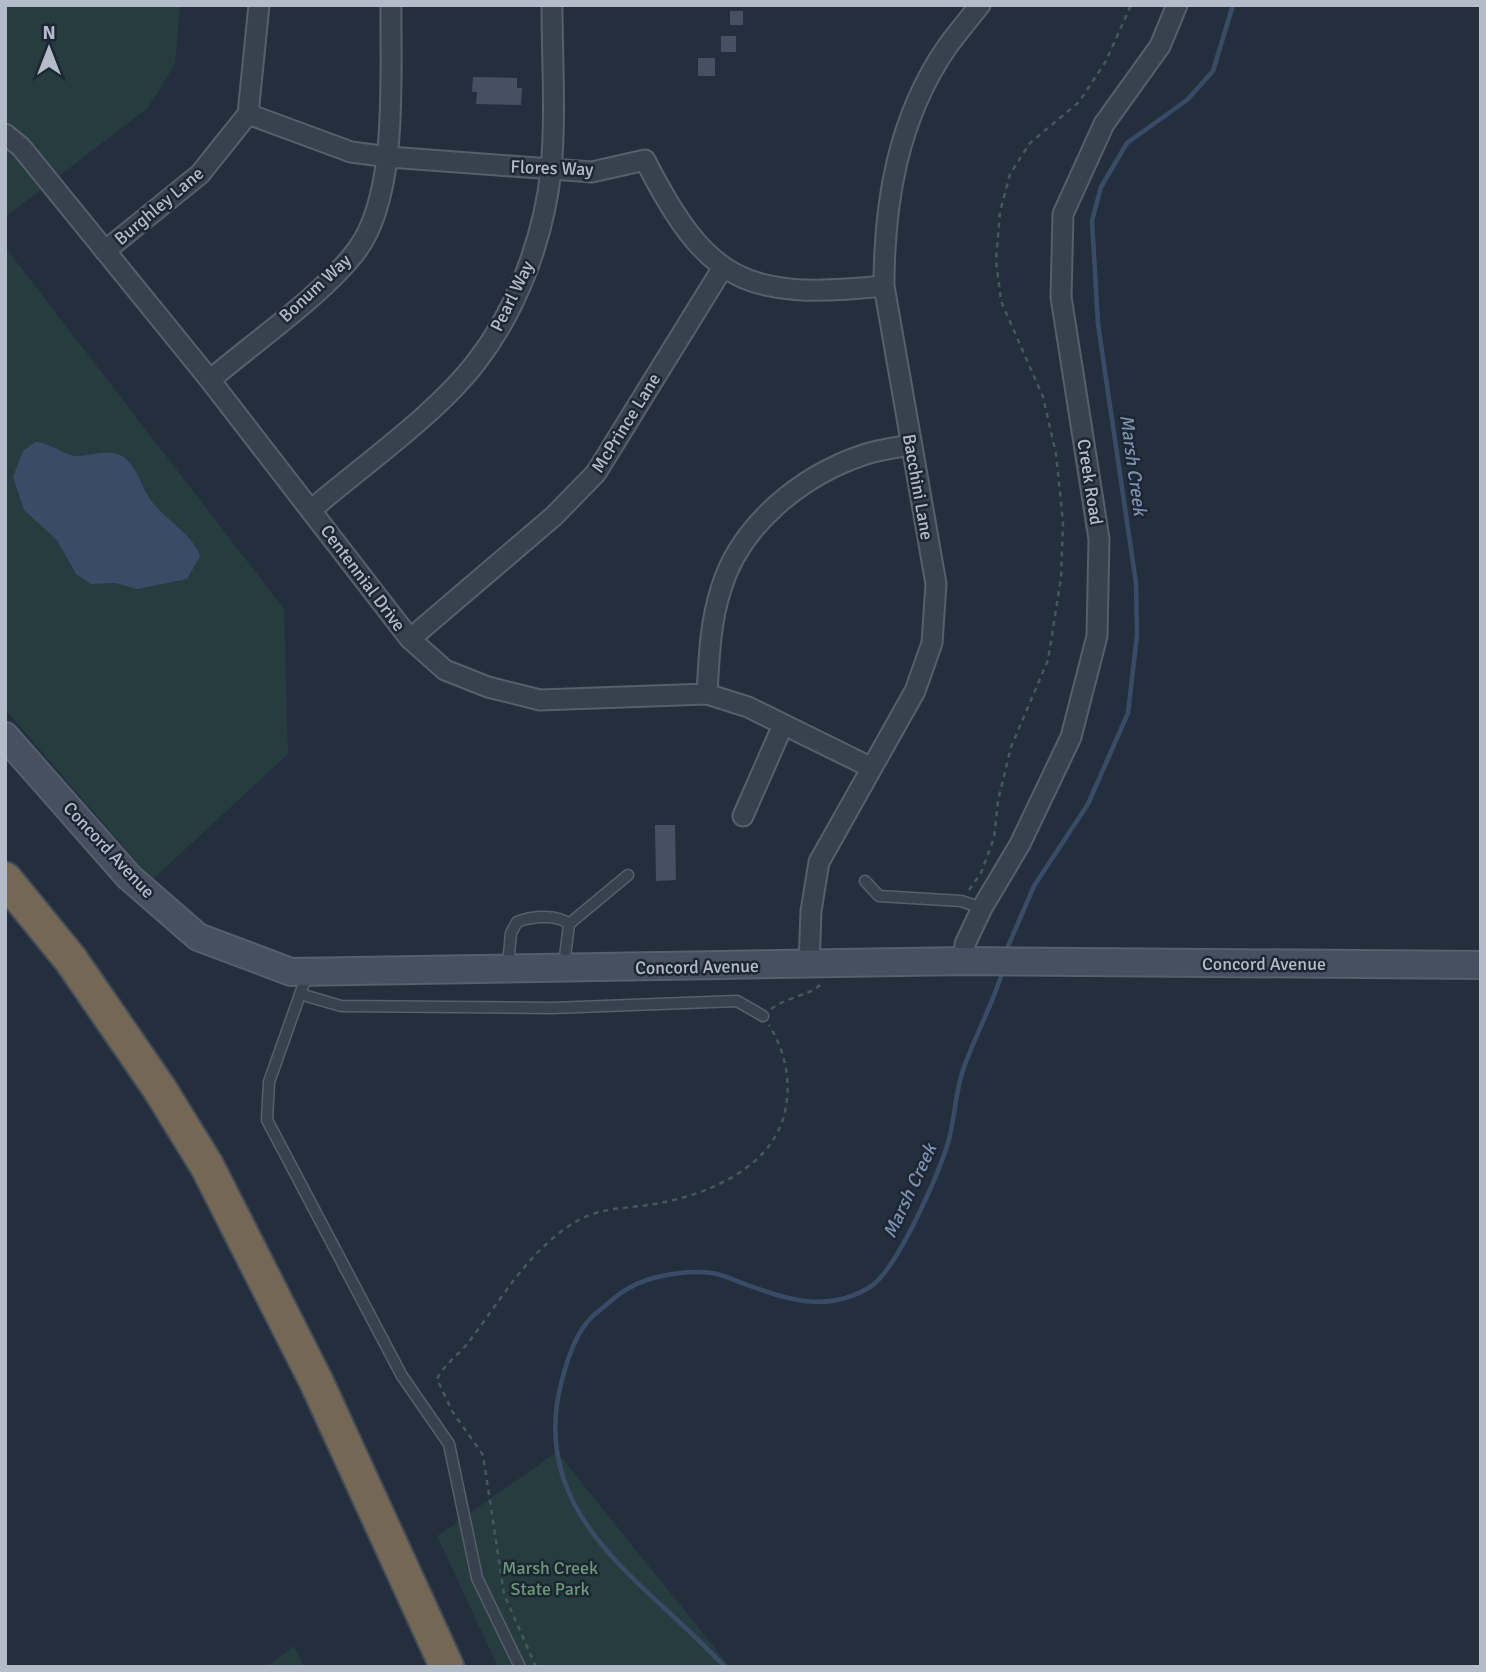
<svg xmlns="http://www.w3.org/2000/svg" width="1486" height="1672" viewBox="0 0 1486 1672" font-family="Signika,sans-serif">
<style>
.green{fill:#263c3f}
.water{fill:#394c67}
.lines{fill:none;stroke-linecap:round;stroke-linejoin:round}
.stream{stroke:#394c67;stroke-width:4.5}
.building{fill:#455162}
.lane-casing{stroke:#565f6c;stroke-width:13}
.street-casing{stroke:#565f6c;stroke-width:23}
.secondary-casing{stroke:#565f6c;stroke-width:30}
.highway-casing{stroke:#434c59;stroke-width:37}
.path{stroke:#44595c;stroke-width:2.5;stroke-dasharray:5 5;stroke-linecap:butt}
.lane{stroke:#38414e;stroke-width:10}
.street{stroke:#38414e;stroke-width:19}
.secondary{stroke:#465061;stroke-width:26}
.highway{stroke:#746855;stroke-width:33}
.labels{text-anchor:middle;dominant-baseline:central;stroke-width:5;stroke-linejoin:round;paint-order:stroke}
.street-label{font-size:18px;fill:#b4bcc9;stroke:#1d2633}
.park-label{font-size:18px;fill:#6b9a76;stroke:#1d2633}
.water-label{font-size:19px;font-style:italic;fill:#7c92b1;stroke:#1d2633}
</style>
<rect width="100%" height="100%" fill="#242f3e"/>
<path class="green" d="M5,5H180L175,64L147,109L5,217Z
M5,247L284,609L288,754L152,880L5,709Z
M557,1452L730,1667H498L437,1536Z
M294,1646L304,1667H266Z"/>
<path class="water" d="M35,442C50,442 61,454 75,456C92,457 111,446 126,459C137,469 141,484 148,496C163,520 190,530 200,556L187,579L137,589L115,583L91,584L76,574L57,540L24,510L13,477L23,451Z"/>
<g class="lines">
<path class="stream" d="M1006,951L1034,886L1088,804L1128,713L1137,635L1136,583L1098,324L1092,221L1101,187L1127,143L1187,100L1213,71L1233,5
M725,1667C649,1584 527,1518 561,1384C567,1360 576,1330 595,1314C606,1306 617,1294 629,1288C651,1275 687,1270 712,1273C722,1274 733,1280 742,1283C786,1299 826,1314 870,1287C897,1270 938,1175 948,1143C955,1119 955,1093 963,1070C974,1038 991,1008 1001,976"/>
</g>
<path class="building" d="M730,11H743V25H730Z
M721,36H736V52H721Z
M698,58H715V76H698Z
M473,77L517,78V88H522L521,105L476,104L477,92H472Z
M655,825H675L676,880L656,881Z"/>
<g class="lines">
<g class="lane-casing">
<path id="lane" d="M865,881L879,896L961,901L982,908
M508,965L511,933L517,922C532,916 557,914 569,924
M564,965L569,924L628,875
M308,972L269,1082L267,1120L402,1376L449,1444L477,1578L520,1667
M300,994L341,1006L552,1008L737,1001L763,1016"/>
</g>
<g class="street-casing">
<path id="street" d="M248,114L351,152L389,157L592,172L645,160C708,284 747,300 884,286
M5,134L21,147L210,380L410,639L445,670L488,687L540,700L707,694L748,707L870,767
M105,251L200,174L248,114L259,5
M210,380C253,343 324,294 357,250C399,193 390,74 391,5
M311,510C362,466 438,413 477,361C518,308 544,236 551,170C556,116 552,59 552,5
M410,639L554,516L596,473L722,269
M707,694C709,659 710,623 721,589C740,525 801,476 863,455C877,450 894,448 910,445
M743,816L783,725
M965,961V944L982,908L1020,844L1071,737L1097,636L1099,539L1061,297L1063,214L1104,124L1160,46L1177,5
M809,965L811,911L819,862L915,691L932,643L936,584L884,286C884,202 898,118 947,47C957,33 969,19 980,5"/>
</g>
<g class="secondary-casing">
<path id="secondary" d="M5,736L129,877L198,937L291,972L965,961L1481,965"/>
</g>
<g class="highway-casing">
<path id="highway" d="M5,879L71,960L159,1088L207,1166L316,1381L447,1667"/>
</g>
<path class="path" d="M969,890L981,873L994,838L998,801L1011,747L1048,660L1061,578L1063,522L1056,454L1043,397L1001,301L996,260L1000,212L1010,174L1030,143L1079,102L1106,61L1131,5
M771,1009C787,997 810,995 820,985
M536,1667L504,1594L483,1455L452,1411L437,1379C443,1366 458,1355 468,1343C501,1300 529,1249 577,1221C603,1206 631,1209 660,1203C712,1193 777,1165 786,1106C791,1078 784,1049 769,1025"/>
<use href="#lane" class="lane"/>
<use href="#street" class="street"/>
<use href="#secondary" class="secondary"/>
<use href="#highway" class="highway"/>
</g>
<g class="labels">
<g class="street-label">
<text transform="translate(552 168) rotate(2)">Flores Way</text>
<text transform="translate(159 206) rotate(-40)">Burghley Lane</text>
<text transform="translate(315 288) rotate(-43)">Bonum Way</text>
<text transform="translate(512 296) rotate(-64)">Pearl Way</text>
<text transform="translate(626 423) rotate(-58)">McPrince Lane</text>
<text transform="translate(1090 482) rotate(81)">Creek Road</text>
<text transform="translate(918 487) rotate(80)">Bacchini Lane</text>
<text transform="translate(363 578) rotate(53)">Centennial Drive</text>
<text transform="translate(109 850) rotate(47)">Concord Avenue</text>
<text x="1264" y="964">Concord Avenue</text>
<text transform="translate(697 967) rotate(-1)">Concord Avenue</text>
</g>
<g class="park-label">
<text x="550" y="1568">Marsh Creek<tspan x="550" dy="21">State Park</tspan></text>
</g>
<g class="water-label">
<text transform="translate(1133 465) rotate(82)">Marsh Creek</text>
<text transform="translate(910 1191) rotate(-65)">Marsh Creek</text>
</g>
</g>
<rect width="1486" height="1672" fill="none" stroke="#b4bcc9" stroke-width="14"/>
<g transform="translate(49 49)" stroke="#1d2633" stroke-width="5" paint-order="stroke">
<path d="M0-5L12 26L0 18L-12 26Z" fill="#b4bcc9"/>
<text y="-10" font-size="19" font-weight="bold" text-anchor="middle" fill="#b4bcc9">N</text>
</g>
</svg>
